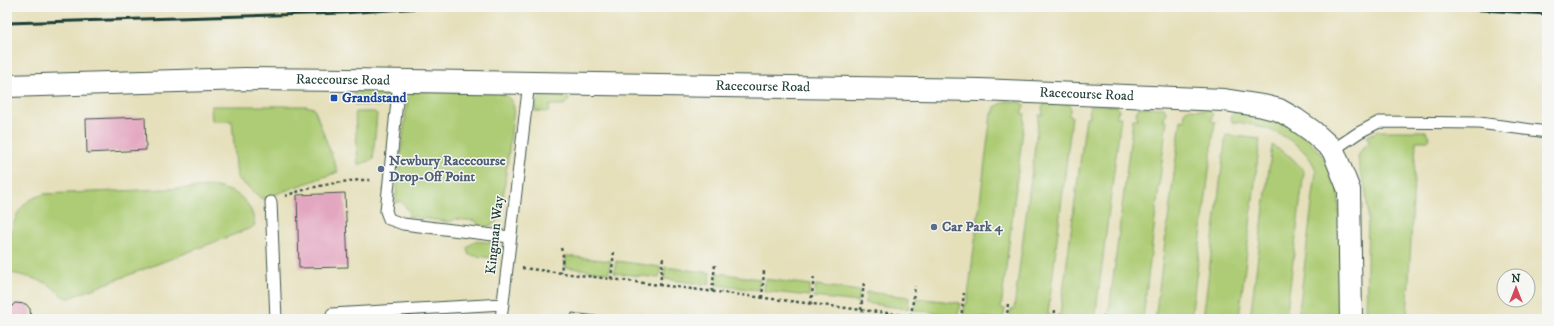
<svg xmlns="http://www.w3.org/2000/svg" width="1554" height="326" viewBox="0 0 1554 326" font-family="'IM FELL DW Pica',serif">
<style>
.green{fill:#adcc74;stroke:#668454}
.building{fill:#e3a6c0}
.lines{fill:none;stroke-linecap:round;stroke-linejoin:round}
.lane-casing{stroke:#3d5548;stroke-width:13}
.street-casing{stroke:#3d5548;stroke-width:24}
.path{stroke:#3d5548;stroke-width:2.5;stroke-dasharray:3 3;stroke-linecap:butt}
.lane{stroke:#fff;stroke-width:11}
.street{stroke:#fff;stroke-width:22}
.rail{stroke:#1f3d34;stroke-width:3}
.transit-dot{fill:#1a4fb4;stroke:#f6f6f2;stroke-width:1.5}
.service-dot{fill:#5c6f8a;stroke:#f6f6f2;stroke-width:1.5}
.labels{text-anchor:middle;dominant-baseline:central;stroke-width:3;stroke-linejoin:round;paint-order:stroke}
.street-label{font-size:14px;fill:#1f3d34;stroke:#f6f6f2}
.transit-label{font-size:14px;font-weight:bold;fill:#164399;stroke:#f6f6f2;text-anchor:start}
.service-label{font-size:14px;font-weight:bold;fill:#4e5e75;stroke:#f6f6f2;text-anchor:start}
</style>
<rect width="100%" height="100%" fill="#f6f6f2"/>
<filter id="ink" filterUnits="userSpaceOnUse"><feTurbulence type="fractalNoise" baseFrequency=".025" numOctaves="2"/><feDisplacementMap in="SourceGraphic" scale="8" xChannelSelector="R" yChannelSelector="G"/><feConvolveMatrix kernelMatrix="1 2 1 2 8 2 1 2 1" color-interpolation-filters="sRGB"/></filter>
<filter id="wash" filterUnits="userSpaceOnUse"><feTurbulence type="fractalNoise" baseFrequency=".012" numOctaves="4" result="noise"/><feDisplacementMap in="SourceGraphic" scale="16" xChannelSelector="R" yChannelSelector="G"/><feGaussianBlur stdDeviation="0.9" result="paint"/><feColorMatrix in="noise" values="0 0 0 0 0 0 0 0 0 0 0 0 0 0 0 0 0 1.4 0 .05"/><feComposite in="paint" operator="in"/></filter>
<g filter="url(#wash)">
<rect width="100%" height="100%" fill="#e5dfba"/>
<path class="green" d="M354,91C368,91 385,87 392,103L384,106L355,105Z
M412,91L499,92C508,96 512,99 514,108L501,215C496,224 490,227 479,227L476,221L455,219L453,221L448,222L407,216L410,213L401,201L395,203L408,94Z
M566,92L569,100L564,105H550L549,112L535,111C537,90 549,93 566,92Z
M1006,101L1023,103L1024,106L1021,113L1025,114L1001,308L1005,309L1003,319L963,317L965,304H967L991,114H993L995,107Z
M1045,103L1069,104L1071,109L1068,115L1072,116L1048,314L1051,315L1050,319H1010L1011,309H1014L1039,115H1043L1042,107Z
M1091,105L1117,106L1119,110L1116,117H1121L1095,319H1056L1057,315H1060L1086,117H1090L1089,110Z
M211,106H306L314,108L338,172L262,199L237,178L232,121H212Z
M1139,107L1165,108L1166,114L1163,120H1167L1143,319H1108L1133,119H1138L1136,113Z
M1187,109L1209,110L1213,114L1211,121L1215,122L1191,319H1155L1181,120L1185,121L1184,113Z
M355,112H374L377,114L373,160L358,165Z
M1234,112C1246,114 1260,113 1271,117C1302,127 1325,154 1338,183L1343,319H1298L1316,171C1306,140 1262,123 1232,122L1231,116Z
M1379,131H1426L1430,139L1428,141H1416L1407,319H1366L1368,211L1365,185L1359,168L1358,156L1364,146L1370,142L1367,136Z
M1226,135L1260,139L1239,319H1203Z
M1272,145L1291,157L1304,171L1286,319H1250Z
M216,187C240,192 251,201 255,225L251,228L69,298C62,298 57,290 51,286C39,279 25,276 11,273L9,268C7,251 11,217 24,205C29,199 37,197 44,194Z
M474,241L496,243L500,247L499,253L492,258L469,255L467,248Z
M566,256L611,261L609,273L565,267Z
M616,261L661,267L659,278L614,273Z
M665,267L711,273L709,285L664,279Z
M717,273L760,279L758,290L715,285Z
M765,279L810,285L809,296L764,291Z
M816,285L860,291L858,302L814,297Z
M866,292L909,297L908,309L865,303Z
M916,298L960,303L958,316L914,310Z"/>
<g id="blocks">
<path class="building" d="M145,117L146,150L87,153L86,119Z
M345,193L348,267L299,268L297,195Z
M15,303L26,304L30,309L31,319H7V311Z
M572,313L613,318V319H571Z"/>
</g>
</g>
<g filter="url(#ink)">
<use href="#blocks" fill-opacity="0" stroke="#3d5548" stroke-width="1"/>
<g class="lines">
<g class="lane-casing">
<path id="lane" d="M399,81L386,211L389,219L403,224L510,237
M1333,150L1358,133L1379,122L1479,123L1547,132
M271,202L276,319
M332,314L503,304
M501,319L529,82"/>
</g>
<g class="street-casing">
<g id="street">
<path id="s1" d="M7,86L245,79L348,80L980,90L1224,100L1263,106L1279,110L1295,119L1312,131L1333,150L1349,190L1351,319"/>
</g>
</g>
<path class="path" d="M285,196C309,187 347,179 372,180
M561,248L563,255L561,273
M522,268L935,319
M611,279L614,251
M660,285L663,257
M712,292L715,265
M762,298L764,271
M811,304L814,275
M861,310L864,282
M911,316L915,286
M961,319L964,293
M1007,319L1008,302
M1054,319L1055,310
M1102,319V314"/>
<use href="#lane" class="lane"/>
<use href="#street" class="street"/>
<path class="rail" d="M1433,7L1547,14
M7,23L343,13L437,7"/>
</g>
</g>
<rect class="transit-dot" x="330" y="94" width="8" height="8" rx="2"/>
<g class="service-dot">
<circle cx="381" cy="169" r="4"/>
<circle cx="934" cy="227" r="4"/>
</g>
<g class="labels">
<g class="street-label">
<text stroke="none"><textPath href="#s1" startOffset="336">Racecourse Road</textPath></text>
<text stroke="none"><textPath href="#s1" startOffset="756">Racecourse Road</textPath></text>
<text stroke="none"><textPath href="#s1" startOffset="1080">Racecourse Road</textPath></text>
<text transform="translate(495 235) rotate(-84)">Kingman Way</text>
</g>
<g class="transit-label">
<text x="342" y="98">Grandstand</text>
</g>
<g class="service-label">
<text x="389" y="161">Newbury Racecourse<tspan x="389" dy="16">Drop-Off Point</tspan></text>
<text x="942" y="227">Car Park 4</text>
</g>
</g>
<rect width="1554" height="326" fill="none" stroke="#f6f6f2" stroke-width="24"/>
<g transform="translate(1516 288)"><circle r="19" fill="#f6f6f2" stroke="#a0aca6"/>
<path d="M0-3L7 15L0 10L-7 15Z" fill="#d1495b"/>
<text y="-6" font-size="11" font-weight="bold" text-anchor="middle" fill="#1f3d34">N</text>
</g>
</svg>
